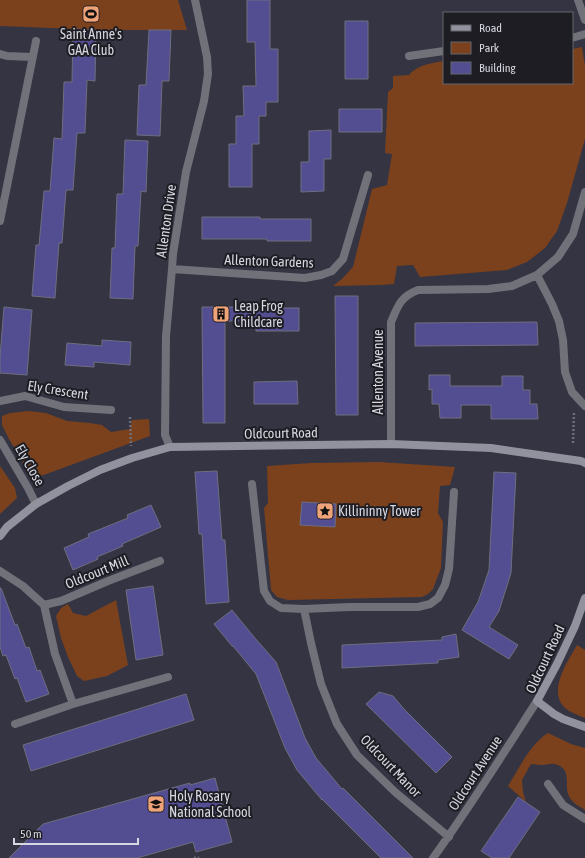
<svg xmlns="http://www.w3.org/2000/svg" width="585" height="858" viewBox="0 0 585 858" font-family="'Asap Condensed',sans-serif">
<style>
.green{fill:#7b411d}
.building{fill:#534d92;stroke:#6e6e7f}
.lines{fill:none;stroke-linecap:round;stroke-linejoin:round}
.path{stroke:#6f6f7c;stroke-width:2.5;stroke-dasharray:2 2;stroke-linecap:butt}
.street{stroke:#717179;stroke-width:8}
.secondary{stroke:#91929e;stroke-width:8}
.labels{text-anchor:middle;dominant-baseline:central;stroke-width:4;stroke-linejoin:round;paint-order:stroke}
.poi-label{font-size:14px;fill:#d7d7e1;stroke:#1d1d23;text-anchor:start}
.street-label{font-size:14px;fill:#d7d7e1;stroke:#1d1d23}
</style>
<rect width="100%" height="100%" fill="#343443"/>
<path class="green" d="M0,0H178L187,30H103L0,26Z
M582,47L585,66V139L567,203L557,231L545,248L527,262L507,270L420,277L413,265L397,266L394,284L380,285L333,286L342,279L353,267L372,189L387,185L392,154L385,153L388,92L393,88V76L409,75C417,65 431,63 444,61V83H572V49Z
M29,411L46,413L67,421L90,423L102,425L111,432L130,429L132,420L149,419L150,436L41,476L39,478L33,475L27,469L9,439L2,425V416L10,413Z
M379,462L455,467L450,485L440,486L438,513L443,522L441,568L433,589L428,594L422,597L288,600L277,597L271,590L264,508L268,503L267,466L311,463Z
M0,466L15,488L17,498L0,514Z
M116,600L128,665L107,676L84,681L77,676L68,657L61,638L56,616L61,608L68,604L73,613L86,616Z
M577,645L585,650V718C578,715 571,713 565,708C547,691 568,661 577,645Z
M548,733L571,744L585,748V810C579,806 572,803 569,796C564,787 572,771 558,765C552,762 547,765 540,765C537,765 534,764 531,764L522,780L523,792L526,802L508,786C518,770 531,743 548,733Z"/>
<path class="building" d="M247,0H270V49H278V102H266V116H259V144H252V187H229V144H236V116H244L243,86H256L255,42H247Z
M345,21H368V79H345Z
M73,29L96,30L95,81L87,80L85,133H77L73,190H66L62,243H59L55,298L32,296L36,245H39L44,191H50L54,138L62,139L64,82H72Z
M149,30H171L169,81H162L160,136L137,135L139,85H146Z
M339,109H382V132H339Z
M331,130V159H324V191L301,192V162H309V131Z
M125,140L148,141L146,192L141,191L138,246H135L133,299L110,298L112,248H115L117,194H123Z
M202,217H260V219H311V241H267V239H202Z
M335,296H358V415H336Z
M4,307L32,310L27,375L0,373V357Z
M202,307H239V308H299V331H256V321H225V423H203Z
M537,322L538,345L415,346V323Z
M102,340L131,342L130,365L94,362V367L65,365L67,343L102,346Z
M429,375H450V386H502V376H523V390H530V404H537L538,419H491V405H461V418H440L439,404H432V389L429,390Z
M297,381L298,404H254V382Z
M217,471L222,540H225L229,602L206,604L202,534H199L195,472Z
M494,472L516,473L511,573L499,611L489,627L518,645L509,659L462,630L478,602L489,570Z
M302,502L336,504L335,527L300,525Z
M151,505L161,527L122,544L123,546L97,557L98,559L73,570L64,548L89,537L88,534L128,518L127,515Z
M153,586L163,655L136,660L126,590Z
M0,588H1L15,625L17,624L26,648L29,647L37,671L40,670L49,694L26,702L17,678L15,679L6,655L3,656L0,647Z
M232,610L254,637L276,662L305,738L316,758L342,789L343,788L413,858H381L322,799V800L297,770L285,748L256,674L233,646H232L214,624Z
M456,634L459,657L438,660V663L342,668V645L442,640V637Z
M379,692L393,696L404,709L452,757L436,773L366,704Z
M186,694L194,720L31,771L23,745Z
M215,778L232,842L196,852L193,842L137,858H9L43,824L190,783V785Z
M518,797L540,812L509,858H492L481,851Z"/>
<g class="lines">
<path class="path" d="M130,417L131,446
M573,443L574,412
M194,858L197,857L199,858"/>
<path class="street" d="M578,0L585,20
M572,38L585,34
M0,54L7,56L32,57
M409,56L444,51
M0,221L36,41
M172,269L305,278L321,275L332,271L343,259L368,175
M537,275L552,304L559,321L563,340L565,372L572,392L585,406
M0,401L25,396L64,407L111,410
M0,440L28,488L36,504
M391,444V322C398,306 400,297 418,290L488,289L512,286L537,275L558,257L573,234L585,192
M170,447L165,435L166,336L172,269L173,254L186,172L204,101L208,74L207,57L195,0
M252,484L264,591L270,601L281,608L304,609L349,607H418L430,604L438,598L445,585L449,569L454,492
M0,571L23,586L44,605L55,654L73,704
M44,605L61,601L108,581L160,561
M304,609L311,643L321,684L337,724L357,755L395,792L449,837
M15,724L73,704L168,677
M548,784L563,805L585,819
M433,858C470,807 503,754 537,701"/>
<path class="secondary" d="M0,536L7,527L36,504L68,486L100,470L132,458L170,447L391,444L491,448L581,461L585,463
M585,598L575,626L557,664L537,701L554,714L563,719L585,727"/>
</g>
<defs>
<g id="stadium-square" transform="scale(0.9)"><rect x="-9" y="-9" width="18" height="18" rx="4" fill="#efa378" stroke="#1d1d23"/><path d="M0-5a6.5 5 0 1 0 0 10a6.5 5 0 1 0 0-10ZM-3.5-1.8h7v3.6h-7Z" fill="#111"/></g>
<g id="building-square" transform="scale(0.9)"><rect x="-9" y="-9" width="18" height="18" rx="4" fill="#efa378" stroke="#1d1d23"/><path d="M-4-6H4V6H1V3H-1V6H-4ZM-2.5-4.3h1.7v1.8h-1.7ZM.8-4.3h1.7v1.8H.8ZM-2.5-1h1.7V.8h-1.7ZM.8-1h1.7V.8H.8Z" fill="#111"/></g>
<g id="sight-square" transform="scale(0.9)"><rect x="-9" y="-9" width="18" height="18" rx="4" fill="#efa378" stroke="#1d1d23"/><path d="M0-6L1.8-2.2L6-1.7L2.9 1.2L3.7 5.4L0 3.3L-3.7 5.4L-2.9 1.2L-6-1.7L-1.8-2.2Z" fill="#111"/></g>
<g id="school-square" transform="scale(0.9)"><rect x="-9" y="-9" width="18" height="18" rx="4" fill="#efa378" stroke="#1d1d23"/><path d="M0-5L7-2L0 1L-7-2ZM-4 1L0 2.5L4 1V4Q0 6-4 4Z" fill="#111"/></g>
</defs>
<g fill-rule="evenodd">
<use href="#stadium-square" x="91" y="14"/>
<use href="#building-square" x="221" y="314"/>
<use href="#sight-square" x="325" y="511"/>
<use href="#school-square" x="156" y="804"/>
</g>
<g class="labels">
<g class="poi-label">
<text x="91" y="34" text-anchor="middle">Saint Anne's<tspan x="91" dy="16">GAA Club</tspan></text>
<text x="234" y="306">Leap Frog<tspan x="234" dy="16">Childcare</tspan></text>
<text x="338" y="511">Killininny Tower</text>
<text x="169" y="796">Holy Rosary<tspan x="169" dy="16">National School</tspan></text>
</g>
<g class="street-label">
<text transform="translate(166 221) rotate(-82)">Allenton Drive</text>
<text transform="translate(269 261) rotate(2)">Allenton Gardens</text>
<text transform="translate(378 372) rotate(-90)">Allenton Avenue</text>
<text transform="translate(58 390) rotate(9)">Ely Crescent</text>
<text transform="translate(281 433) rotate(-1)">Oldcourt Road</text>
<text transform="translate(30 465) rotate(60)">Ely Close</text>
<text transform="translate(97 572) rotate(-22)">Oldcourt Mill</text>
<text transform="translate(545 659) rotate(-65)">Oldcourt Road</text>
<text transform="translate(391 766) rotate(46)">Oldcourt Manor</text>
<text transform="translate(475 773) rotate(-57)">Oldcourt Avenue</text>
</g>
</g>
<rect x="443" y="12" width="130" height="72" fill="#1d1d23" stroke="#67676f"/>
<rect x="451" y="25" width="20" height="6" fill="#91929e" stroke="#67676f"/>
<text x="479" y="32" font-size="12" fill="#d7d7e1">Road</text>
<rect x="451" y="42" width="20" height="12" fill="#7b411d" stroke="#67676f"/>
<text x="479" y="52" font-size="12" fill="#d7d7e1">Park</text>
<rect x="451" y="62" width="20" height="12" fill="#534d92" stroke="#67676f"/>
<text x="479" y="72" font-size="12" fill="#d7d7e1">Building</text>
<path d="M14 838v6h124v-6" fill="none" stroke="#d7d7e1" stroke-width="2"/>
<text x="20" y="838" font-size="12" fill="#d7d7e1" stroke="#1d1d23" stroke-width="3" paint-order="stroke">50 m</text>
</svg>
